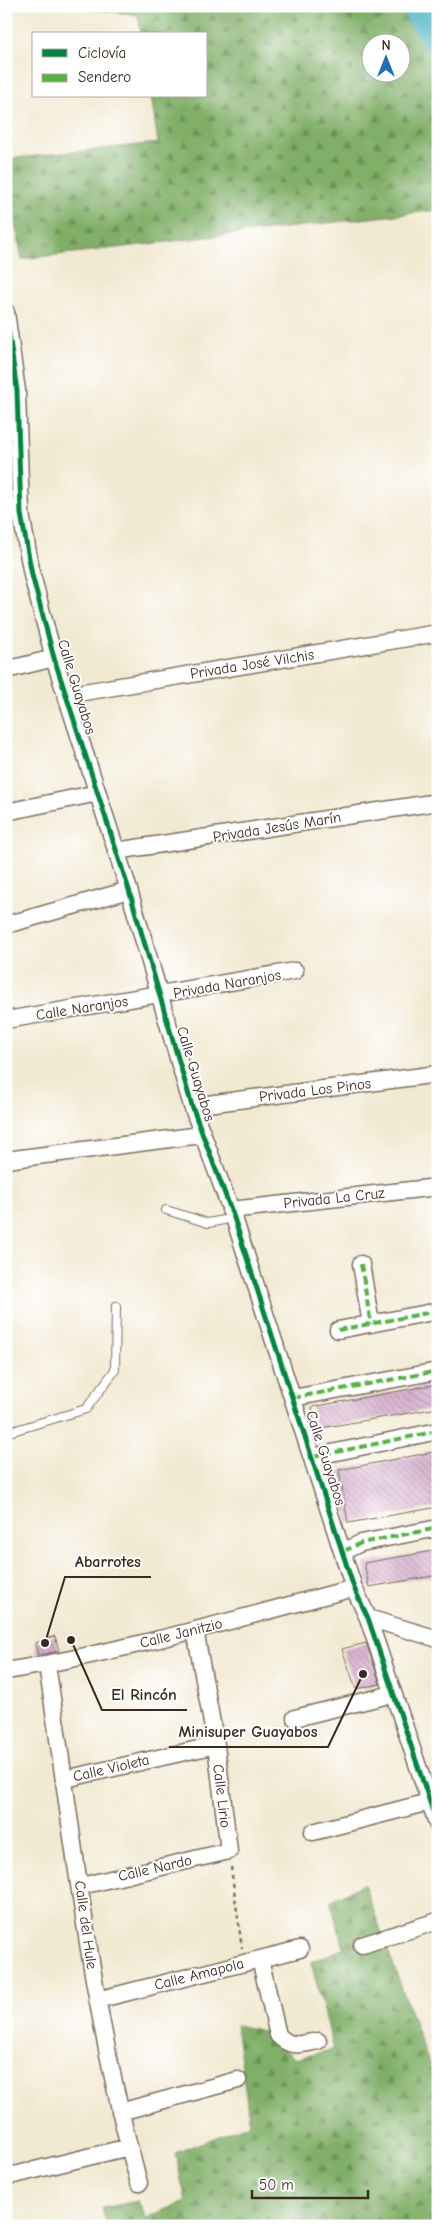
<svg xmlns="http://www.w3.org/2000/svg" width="444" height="2232" viewBox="0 0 444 2232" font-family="'Comic Neue',sans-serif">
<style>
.forest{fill:url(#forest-firs);stroke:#5e6c43;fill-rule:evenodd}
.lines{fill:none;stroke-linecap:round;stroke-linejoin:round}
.river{stroke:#43b0c0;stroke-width:28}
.building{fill:url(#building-back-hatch)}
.lane-casing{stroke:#7b6d5d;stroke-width:10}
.street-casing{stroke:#7b6d5d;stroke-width:19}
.path{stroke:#7b6d5d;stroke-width:2.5;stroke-dasharray:4 4;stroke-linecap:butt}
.lane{stroke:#fff;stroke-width:8}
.street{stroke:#fff;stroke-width:16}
.quiet{stroke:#57b245;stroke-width:4;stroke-dasharray:8 4;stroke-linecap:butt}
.cycleway-casing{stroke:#fff;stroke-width:8}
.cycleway{stroke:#00873e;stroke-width:5}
.labels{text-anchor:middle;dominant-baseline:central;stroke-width:4;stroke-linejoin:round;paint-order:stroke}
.street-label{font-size:15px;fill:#3b2a1e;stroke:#fff}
.leader{fill:none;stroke:#3b2a1e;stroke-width:2}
.callout-dot{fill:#3b2a1e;stroke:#fff;stroke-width:2}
.callout-label{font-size:16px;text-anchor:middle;font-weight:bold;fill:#3b2a1e;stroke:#fff;stroke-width:4;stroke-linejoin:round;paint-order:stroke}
</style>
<defs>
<pattern id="forest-firs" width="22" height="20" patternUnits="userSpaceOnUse" patternTransform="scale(1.25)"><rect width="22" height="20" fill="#80af68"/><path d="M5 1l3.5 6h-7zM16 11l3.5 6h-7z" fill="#6a8f55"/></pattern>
<pattern id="building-back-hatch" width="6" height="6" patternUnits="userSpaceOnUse" patternTransform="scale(1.25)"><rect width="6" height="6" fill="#d7afce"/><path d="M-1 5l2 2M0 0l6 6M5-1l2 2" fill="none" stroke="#b08fa7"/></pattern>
</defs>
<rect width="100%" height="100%" fill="#fff"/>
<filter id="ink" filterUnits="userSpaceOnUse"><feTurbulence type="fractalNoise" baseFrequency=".02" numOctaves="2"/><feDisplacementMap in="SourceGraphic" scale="10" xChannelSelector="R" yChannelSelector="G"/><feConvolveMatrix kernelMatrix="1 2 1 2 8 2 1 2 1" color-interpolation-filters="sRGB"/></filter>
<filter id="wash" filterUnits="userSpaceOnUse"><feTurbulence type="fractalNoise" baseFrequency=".0096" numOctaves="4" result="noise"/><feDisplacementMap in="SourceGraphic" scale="20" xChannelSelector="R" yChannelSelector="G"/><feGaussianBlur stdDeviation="1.12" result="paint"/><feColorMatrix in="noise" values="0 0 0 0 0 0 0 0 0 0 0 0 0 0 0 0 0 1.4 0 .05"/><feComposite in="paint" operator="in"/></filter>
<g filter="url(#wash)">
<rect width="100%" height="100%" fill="#f1e9d1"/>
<path class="forest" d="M67,6H397L428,51L438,60V210L22,259L6,176V159L158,143L151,96H206V34H141L138,15ZM372,42H402V72H372Z
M364,1884L438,2088V2226H107L102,2208L138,2201L146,2218L186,2201L175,2153L250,2124L236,2025L268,2032L295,2059L334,2049L311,1962L344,1948L330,1901Z"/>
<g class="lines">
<path class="river" d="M415,6L438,43"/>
</g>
<g id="blocks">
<path class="building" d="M438,1384V1408L315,1429L312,1407Z
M438,1451V1507L348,1523L339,1470Z
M438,1550V1575L369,1587L364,1563Z
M55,1636L59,1651L38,1655L35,1643Z
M366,1643L380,1684L356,1689L342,1649Z"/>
</g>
</g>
<g filter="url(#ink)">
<use href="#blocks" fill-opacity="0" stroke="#7b6d5d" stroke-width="1"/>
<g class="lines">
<g class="lane-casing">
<path id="lane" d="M166,1210L208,1223L234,1218
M6,1433L86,1409L115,1370L116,1306"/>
</g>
<g class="street-casing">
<path id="street" d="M6,312L17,391L21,514L32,575L54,658L129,890L192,1106L234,1218L354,1588L368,1618L438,1826
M6,670L54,658
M66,695L438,633
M6,812L98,793
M116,851L438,802
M6,925L129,890
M6,1020L295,971
M192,1106L438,1074
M6,1160L201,1135
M230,1210L438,1187
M361,1264L371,1324
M338,1330L438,1311
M293,1398L438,1371
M312,1457L438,1431
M344,1551L361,1543L438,1528
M368,1618L438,1639
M47,1665C74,1838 91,2014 139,2183
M6,1671C124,1652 239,1618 354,1588
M295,1718L393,1694
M65,1779L216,1745
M313,1832L429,1802
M81,1886L229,1851L216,1745L195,1630
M362,1945L438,1921
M260,1959L278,2035C291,2049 301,2044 318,2041
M97,2000L300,1949
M120,2112L238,2080
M6,2177L129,2147"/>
</g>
<path class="path" d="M231,1867L242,1949"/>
<use href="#lane" class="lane"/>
<use href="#street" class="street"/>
<path class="quiet" d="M361,1264L371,1324
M338,1330L438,1311
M293,1398L438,1371
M312,1457L438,1431
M344,1551L361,1543L438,1528"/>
<g class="cycleway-casing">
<path id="cycleway" d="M6,312L17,391L21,514L32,575L54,658L129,890L192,1106L234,1218L354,1588L368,1618L438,1826"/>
</g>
<use href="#cycleway" class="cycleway"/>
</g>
</g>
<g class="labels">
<g class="street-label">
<text transform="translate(252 664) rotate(-9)">Privada José Vilchis</text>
<text transform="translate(77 687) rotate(73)">Calle Guayabos</text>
<text transform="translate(277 827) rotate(-9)">Privada Jesús Marín</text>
<text transform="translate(227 984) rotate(-10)">Privada Naranjos</text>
<text transform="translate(82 1008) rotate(-9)">Calle Naranjos</text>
<text transform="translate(196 1074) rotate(73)">Calle Guayabos</text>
<text transform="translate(315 1090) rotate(-7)">Privada Los Pinos</text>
<text transform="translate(334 1198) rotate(-6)">Privada La Cruz</text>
<text transform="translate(326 1458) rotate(72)">Calle Guayabos</text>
<text transform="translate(181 1633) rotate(-14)">Calle Janitzio</text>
<text transform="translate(111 1768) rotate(-13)">Calle Violeta</text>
<text transform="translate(222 1796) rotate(83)">Calle Lirio</text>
<text transform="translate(155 1868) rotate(-13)">Calle Nardo</text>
<text transform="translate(86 1925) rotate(82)">Calle del Hule</text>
<text transform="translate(199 1974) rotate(-14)">Calle Amapola</text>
</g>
</g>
<path class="leader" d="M45 1643L65 1577H151M71 1640L102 1710H187M363 1674L328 1747H169"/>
<g class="callout-dot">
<circle cx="45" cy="1643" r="5"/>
<circle cx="71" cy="1640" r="5"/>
<circle cx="363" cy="1674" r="5"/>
</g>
<g class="callout-label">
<text x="108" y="1567">Abarrotes</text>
<text x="144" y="1700">El Rincón</text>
<text x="248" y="1737">Minisuper Guayabos</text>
</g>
<rect width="444" height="2232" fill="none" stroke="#fff" stroke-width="25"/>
<rect x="32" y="32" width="175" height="65" fill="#ffffff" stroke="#b1aaa5"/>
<rect x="42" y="49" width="25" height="8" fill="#00873e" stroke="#b1aaa5"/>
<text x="78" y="58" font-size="15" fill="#3b2a1e">Ciclovía</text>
<rect x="42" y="74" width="25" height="8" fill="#57b245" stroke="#b1aaa5"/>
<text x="78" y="82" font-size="15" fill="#3b2a1e">Sendero</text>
<g transform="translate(386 58)"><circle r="24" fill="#ffffff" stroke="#b1aaa5"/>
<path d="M0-4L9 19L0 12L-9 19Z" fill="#1f6fb2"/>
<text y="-8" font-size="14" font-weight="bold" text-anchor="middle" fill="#3b2a1e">N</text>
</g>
<path d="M252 2190v8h116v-8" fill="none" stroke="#3b2a1e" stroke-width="2.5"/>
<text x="259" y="2190" font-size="15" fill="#3b2a1e" stroke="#ffffff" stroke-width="4" paint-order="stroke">50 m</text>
</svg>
